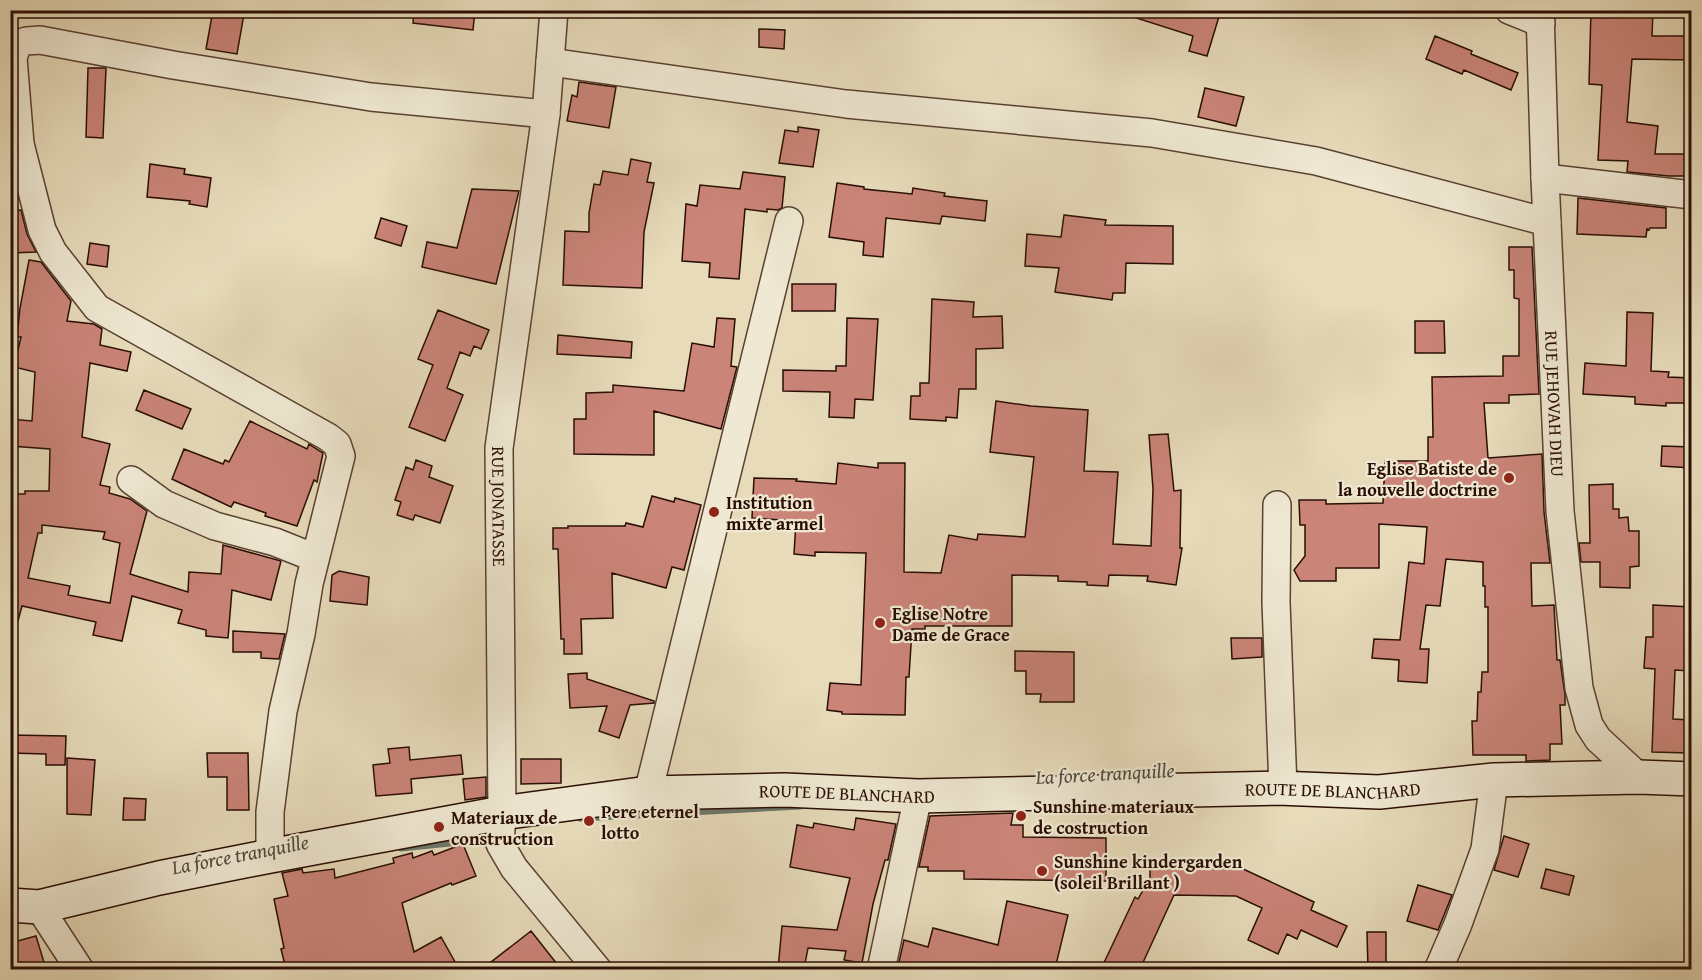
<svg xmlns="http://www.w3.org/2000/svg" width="1702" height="980" viewBox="0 0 1702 980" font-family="'Gentium Book Plus',serif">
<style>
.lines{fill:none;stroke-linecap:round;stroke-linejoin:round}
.stream{stroke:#6b766b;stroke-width:7}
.building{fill:#ca8478;stroke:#2a0e04;stroke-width:1.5;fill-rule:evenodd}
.street-casing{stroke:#594132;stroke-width:30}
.secondary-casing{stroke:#2a0e04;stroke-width:36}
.street{stroke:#efe8d2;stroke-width:27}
.secondary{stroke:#efe8d2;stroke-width:33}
.poi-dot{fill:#8f2418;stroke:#efe8d2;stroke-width:2}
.labels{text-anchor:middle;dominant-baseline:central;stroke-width:4.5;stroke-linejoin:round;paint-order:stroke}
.street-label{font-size:18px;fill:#2a0e04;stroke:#efe8d2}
.poi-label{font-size:18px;font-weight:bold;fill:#2a0e04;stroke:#efe8d2;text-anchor:start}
.water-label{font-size:20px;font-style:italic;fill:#504b40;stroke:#efe8d2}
</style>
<rect width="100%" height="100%" fill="#e7dbba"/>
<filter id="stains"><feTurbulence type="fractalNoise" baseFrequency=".00333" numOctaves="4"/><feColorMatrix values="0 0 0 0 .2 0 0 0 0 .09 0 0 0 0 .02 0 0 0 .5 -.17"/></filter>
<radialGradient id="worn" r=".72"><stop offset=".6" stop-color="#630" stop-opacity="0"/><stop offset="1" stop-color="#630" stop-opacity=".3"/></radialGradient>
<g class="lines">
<path class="stream" d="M580,818L800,806
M401,848L479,840"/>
</g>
<path class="building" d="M213,10L244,14L237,54L206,49Z
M414,10H475L473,30L413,23Z
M1128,10H1221L1207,56L1189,51L1193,36L1127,15Z
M1591,10H1653L1652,36H1692V60L1632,59L1627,122L1658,126L1655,154H1692V176H1669L1627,172L1628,161L1598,160L1602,85L1589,84Z
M759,29L785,30L784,49L759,47Z
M1435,36L1472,51L1471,54L1518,73L1511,90L1464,70L1462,74L1426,59Z
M88,68H106L103,138L86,137Z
M579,82L616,87L609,128L567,121L572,95L577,97Z
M1205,88L1244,97L1236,126L1198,117Z
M798,127L819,130L813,167L779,163L785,130L798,132Z
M631,159L651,163L647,182L654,183L644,232L642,288L563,285L565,231L589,232V213L594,184L600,185L603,171L628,175Z
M150,164L185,169L184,174L211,178L207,207L189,204L190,201L147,197Z
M743,172L785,177L782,208L778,210L767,209V212L745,209L739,279L709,277L710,263L682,261L686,204L697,206L700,185L740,189Z
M837,183L864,187V189L912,194L913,188L945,193L944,196L987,201L985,221L942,216L940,224L886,218L883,257L863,255L864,242L829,237Z
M472,189L519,191L496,284L422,267L427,242L457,248Z
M1578,198L1666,208V228H1650L1649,230L1647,229L1646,237L1577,234Z
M21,210L27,234L36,252L10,253V211Z
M1064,215L1106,220L1105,225L1173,226V264L1126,263L1125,293H1113L1112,300L1055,292L1059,268L1025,266L1027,234L1061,237Z
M381,218L407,226L401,246L375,238Z
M90,243L109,246L107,267L87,264Z
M1509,247H1532L1539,394L1509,395V403H1484L1488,458L1542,454L1544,512L1550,563H1531L1532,606L1554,605L1557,660H1560L1565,695V705H1560L1562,744H1550V760L1526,761V755H1473L1472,721H1477L1478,692H1481L1482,672H1488V607H1485V586H1483V562L1446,559L1440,606L1426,605L1420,649H1429L1427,683L1398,681L1399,660L1372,658L1374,639L1400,640L1409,562L1424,564L1427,527L1379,524V568H1336V581H1300L1294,570L1305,556V525H1300L1299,500H1326V504L1383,503L1385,461H1428V437H1433L1432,377L1503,376V356H1519V299L1514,298V270H1509Z
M29,260L41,262L71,301L67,321L94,324L102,329L100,345L131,352L127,371L90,363L82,437L110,444L100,485L110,487L109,493L130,499L147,511L130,574L188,592L189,572L221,574L223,545L281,561L271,600L232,590L228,638L206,636V630L178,623L182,610L132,596L122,641L93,635L96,622L22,606L18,621L10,620V494H25V491H49L50,449L10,446V419L32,421L35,372L14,367L21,337H17L20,308ZM42,525L105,532L103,539L120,543L110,603L68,595L70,586L28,578L38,533H42Z
M792,284H836L835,311H792Z
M932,299L974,302L973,317L1002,316L1003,348L976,349V389H959L957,418L946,417V421L910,419L911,396H920V383H929Z
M438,310L489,330L481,349L474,346L470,356L460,352L447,388L463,395L445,441L409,427L433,365L418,359Z
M1627,312L1653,313L1651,371L1669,372L1668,377L1692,378V403H1666V406L1635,404V397L1583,394L1585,363L1626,366Z
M717,318L735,319L731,366L737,367L721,429L654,411V455L574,454V419H586V393L613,392V385L684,391L692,343L714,347Z
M847,318L878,319L873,400L855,399L854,418L829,417L830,392L783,391V370L836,371V366H846Z
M1415,321H1444L1445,353H1415Z
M558,335L632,342L631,358L557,354Z
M144,390L191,409L182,429L136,410Z
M996,401L1031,406L1088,410L1084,471L1118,472L1113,544L1151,546L1153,489L1149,435L1168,434L1174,491L1181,490L1180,548H1182L1176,585L1147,581L1148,576L1109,575L1108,586L1087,585V582L1058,581V576L1012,575V626H925V629H912L909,677H906L905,715L842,714V712L827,710L830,683L861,685L866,553L815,552V556L794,554L796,521L752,518L754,478L797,479L796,481L836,484L838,463L878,468V463H905L904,572L941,573L949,535L977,540L978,534L1025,537L1034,457L990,452Z
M250,421L307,449L309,444L323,453L317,482L314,480L297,526L265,516L266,513L234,502L231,507L172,479L184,449L223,464L225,460L229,462Z
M1662,446L1692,447V468L1661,466Z
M416,460L432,466L429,477L453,486L440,523L415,515L413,520L397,515L401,502L395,500L406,467L413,470Z
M1613,484V509H1619V518L1628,517L1629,531H1639V566L1630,567V588L1600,587V562H1581L1579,543H1590L1589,485Z
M652,496L674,502L675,498L701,505L684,570L672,567L666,588L612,573L613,618L581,619L582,654H564V639H561L558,549H553V528H568V526H625L626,523L643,527Z
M339,571L369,577L367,605L330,601L332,575Z
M1653,605L1692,607L1690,671L1675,670L1673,719L1690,720L1689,753L1652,752L1655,669L1644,668L1646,637H1653Z
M233,631L285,634L279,659L261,658V652H233Z
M1231,638H1262V657L1232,659Z
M1015,651L1074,652V702H1040L1041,694H1026V671H1015Z
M587,673V679L654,701V703L630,705L619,738L599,731L607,706L570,708L568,674Z
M10,735L66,736L65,765H46V754L10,753Z
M409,747L410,760L461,755L463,774L411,779L412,793L376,796L373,765L390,763L388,749Z
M207,753H248L249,810H227V777H208Z
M67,758L95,760L91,815L67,814Z
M521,759H561V783L521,784Z
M486,777V797L465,800L463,779Z
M124,798L146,799L145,820H123Z
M1013,813L1011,825H1023V837L1106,838V881L964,879V871H928V867H919L930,816Z
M856,818L896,824L888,860H885L873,904L862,963L844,960L846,951L808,948L804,969H778L782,926L837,930L850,878L790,867L797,825L813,828L814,823L854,830Z
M1504,836L1529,844L1518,877L1494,870Z
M463,844L476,876L452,885L451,883L402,903L414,952L441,937L459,969H286L281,949L284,948L274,899L288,896L282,873L302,869L303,873L334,869L335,878L394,863L393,858L412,853L413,858L432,851L434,855Z
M1150,866L1241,868L1314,902L1311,910L1347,926L1337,947L1301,930L1297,939L1287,934L1278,954L1248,940L1262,908L1236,896L1174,895L1140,969H1101L1135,897L1138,899L1150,878Z
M1546,869L1574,876L1569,895L1541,888Z
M1418,885L1452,895L1438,930L1407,921Z
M1007,901L1068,915L1055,969H924L899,962L904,940L928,947L933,928L998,945Z
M531,931L561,969H482Z
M1367,932H1386V969H1368Z
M36,936L46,969H14L10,955V943Z"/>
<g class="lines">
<g class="street-casing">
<g id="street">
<path id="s1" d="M554,10L546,114L499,448L502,813L500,844L514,868L598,970"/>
<path d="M1509,10L1541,23"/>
<path id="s2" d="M1540,10L1545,178L1560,511L1579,688L1589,725L1598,739L1639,777"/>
<path d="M550,62L846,104L1152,133L1316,161L1547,222"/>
<path d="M10,143L20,144L42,230L53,252L97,308L328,437L337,444L341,456L309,584L301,634L283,711L270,812V856"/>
<path d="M20,144L13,58C18,40 22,41 40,40L173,65L371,97L546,114"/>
<path d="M1545,178L1692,195"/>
<path d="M131,480L164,504L215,526L275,542L315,558"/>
<path d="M1277,505L1276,602L1283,788"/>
<path d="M648,793L789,221"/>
<path d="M39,907L80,970"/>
<path d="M881,970L918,796"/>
<path d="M1438,970L1458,924L1485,849L1494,780"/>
</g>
</g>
<g class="secondary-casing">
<g id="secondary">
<path id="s3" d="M10,905L39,907L159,878L270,856L502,813L648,793L785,790L918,796L1278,788L1379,792L1494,780L1639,777L1692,779"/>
</g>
</g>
<use href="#street" class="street"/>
<use href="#secondary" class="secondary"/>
</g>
<g class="poi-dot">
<circle cx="1509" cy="478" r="6"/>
<circle cx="714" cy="512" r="6"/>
<circle cx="880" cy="623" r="6"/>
<circle cx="1021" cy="816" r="6"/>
<circle cx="589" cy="821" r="6"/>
<circle cx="439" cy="827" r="6"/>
<circle cx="1042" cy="871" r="6"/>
</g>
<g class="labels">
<g class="street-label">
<text stroke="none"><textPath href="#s2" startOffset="394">RUE JEHOVAH DIEU</textPath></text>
<text stroke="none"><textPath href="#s1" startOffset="500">RUE JONATASSE</textPath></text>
<text stroke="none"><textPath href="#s3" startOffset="1334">ROUTE DE BLANCHARD</textPath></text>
<text stroke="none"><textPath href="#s3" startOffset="848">ROUTE DE BLANCHARD</textPath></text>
</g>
<g class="poi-label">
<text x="1497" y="468" text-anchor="end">Eglise Batiste de<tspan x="1497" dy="21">la nouvelle doctrine</tspan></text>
<text x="726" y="502">Institution<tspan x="726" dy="21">mixte armel</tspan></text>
<text x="892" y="613">Eglise Notre<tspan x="892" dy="21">Dame de Grace</tspan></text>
<text x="1033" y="806">Sunshine materiaux<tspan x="1033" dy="21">de costruction</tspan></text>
<text x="601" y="811">Pere eternel<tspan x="601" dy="21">lotto</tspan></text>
<text x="451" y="817">Materiaux de<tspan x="451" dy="21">construction</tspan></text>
<text x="1054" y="861">Sunshine kindergarden<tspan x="1054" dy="21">(soleil Brillant )</tspan></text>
</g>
<g class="water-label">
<text transform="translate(1105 773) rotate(-3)">La force tranquille</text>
<text transform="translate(240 854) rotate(-11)">La force tranquille</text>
</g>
</g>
<rect width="1702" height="980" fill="none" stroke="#e7dbba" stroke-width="36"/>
<rect x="12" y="12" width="1678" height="956" fill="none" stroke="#2a0e04" stroke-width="3"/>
<rect x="18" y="18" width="1666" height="944" fill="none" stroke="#2a0e04" stroke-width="1.5"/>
<rect width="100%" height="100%" filter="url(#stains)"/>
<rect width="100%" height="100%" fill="url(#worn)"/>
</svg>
